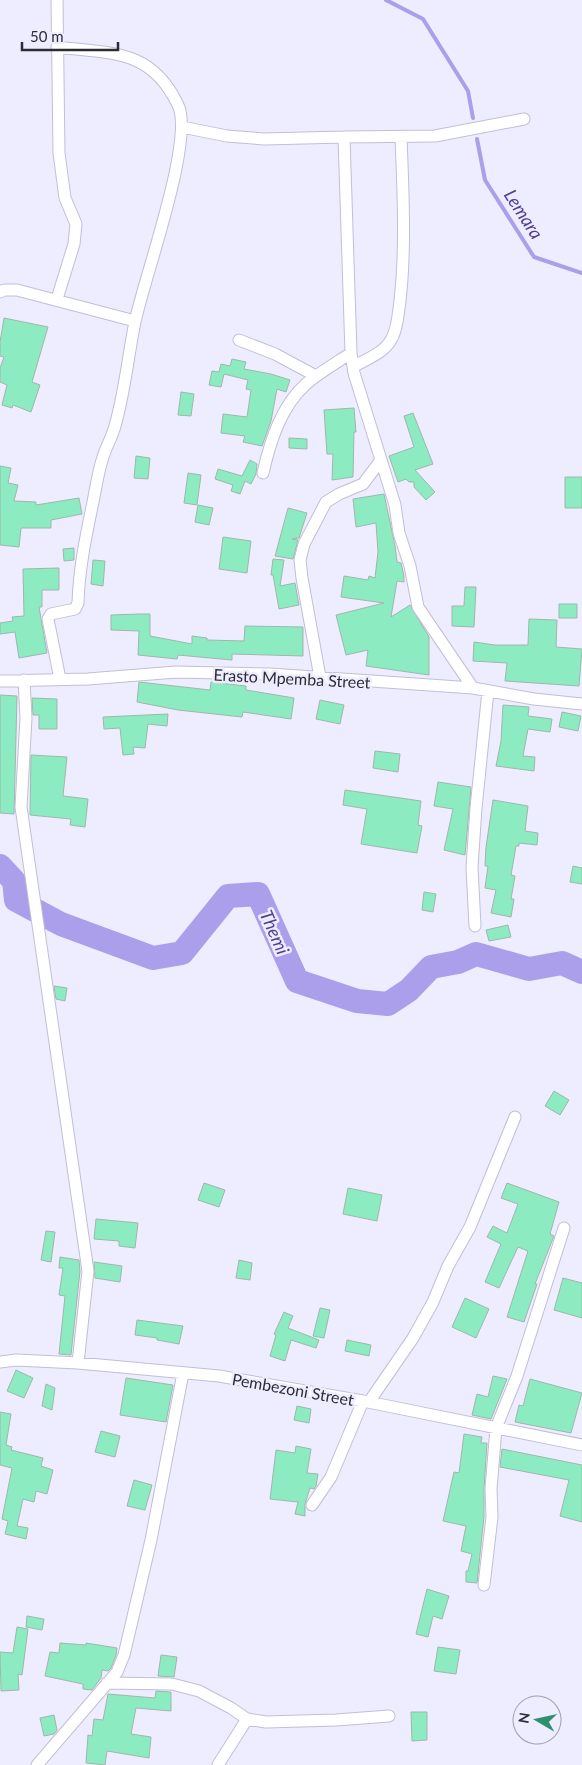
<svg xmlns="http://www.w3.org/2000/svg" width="582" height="1765" viewBox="0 0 582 1765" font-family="Lato,sans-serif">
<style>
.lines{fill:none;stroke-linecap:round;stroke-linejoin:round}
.stream{stroke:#ab9feb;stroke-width:4}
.river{stroke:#ab9feb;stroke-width:24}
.building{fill:#8debc2;stroke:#9fb7ab}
.minor-casing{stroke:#c1bfd5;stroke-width:13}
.minor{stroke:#fff;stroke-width:11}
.labels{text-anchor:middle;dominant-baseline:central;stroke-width:5;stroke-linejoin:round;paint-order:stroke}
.street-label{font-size:16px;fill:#2d2c35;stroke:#eeecff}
.water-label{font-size:18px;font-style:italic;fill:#523d95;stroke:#eeecff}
</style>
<rect width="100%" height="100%" fill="#eeecff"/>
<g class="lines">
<path class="stream" d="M386,0L423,19L468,91L473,118
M477,139L485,180L534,257L582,273"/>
<path class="river" d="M0,866L14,881L16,900L61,924L153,958L182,953L228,896L258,894L297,981L357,1001L388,1004L409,990L431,967L458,962L476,954L529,969L562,963L582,972"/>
</g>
<path class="building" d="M4,318L48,327L32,382L40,385L31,412L13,405L12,408L2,405L7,385L0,382V368L4,357L0,356V342Z
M232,359L246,362L244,369L271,374L290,380L286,392L277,389L271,421L262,446L243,442L245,436L221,433L223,414L247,417L251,390L246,389L248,380L224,374L221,387L209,385L212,371L219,372L221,364L230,366Z
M181,392L194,394L191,416L178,415Z
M354,408L356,432H354L353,477L332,480L333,454H327L324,410Z
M413,413L433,464L415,470L435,492L426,500L414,487V482H409L406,479L398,482L389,456L414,447L404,416Z
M289,438L307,439V449L289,448Z
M136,456L150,458L148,479L134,478Z
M250,460L257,464L256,474L251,484L245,481L240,494L231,491L233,485L215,479L218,469L242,476Z
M0,466L11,468L8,483L18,485L14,501L36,502V505L79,498L82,514L51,520V528H21L19,547L0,545Z
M188,473L201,475L197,505L184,503Z
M565,477H582V508H565Z
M384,494L395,546L397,562L401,563L404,576V582L397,581L391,617L410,605L429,637V675L366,666L368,650L346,655L336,615L384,603L341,597L344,576L368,580L369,576L375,578L378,552L376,523L356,527L353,499Z
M198,505L213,508L209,525L195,522Z
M288,508L307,513L299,538L292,539L298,540L293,559L275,556Z
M223,537L251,541L247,573L219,569Z
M74,548V560L64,561L63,549Z
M273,559L284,560L280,586L295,583L299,605L279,609L273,575H271Z
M93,560L105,561L103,586L91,584Z
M59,568V590H42V607H39L47,653L19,658L15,632L0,634V623L13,621L12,617L24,616L23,569Z
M465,587H476L474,627L452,626V606H464Z
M559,604H577V618H559Z
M139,614H150V636L192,644V636L207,638V640L244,641L245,626L303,627V656L232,654V660L178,655L177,659L138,655L139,631L111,630V615Z
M529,619L557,620L556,647L582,649L579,686L505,681L507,663L473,661L474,642L495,645H528Z
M139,682L210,690L211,682L246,686V690L294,698L291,719L243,712L242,717L178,710L137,702Z
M0,695L17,696L14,814L0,813Z
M32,698L57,699V729H39V715H33Z
M320,700L344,705L340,724L316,719Z
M503,705L529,707L528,716L552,719L550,732L528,729L523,756L535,757L534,771L496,766L501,741Z
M562,712L581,716L578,731L559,727Z
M168,714L167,726L148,724L145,748L133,747L134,754L123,755L120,728L104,729L103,717Z
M375,751L400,754L398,772L373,768Z
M31,755L67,757L63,796L88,799L85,827L70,825L71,819L30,815Z
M438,782L471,787L465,855L444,850L453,809L434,806Z
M345,790L421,801L418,825L422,826L417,853L361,844L367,809L343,805Z
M493,800L528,806L525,831L538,833L537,845L519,843V846H516L511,875L515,876L511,899H514L511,917L491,913L496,890L485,888L488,866H485L486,847Z
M573,866L582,868V884L570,882Z
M424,892L436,894L433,912L422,910Z
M508,925L511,937L489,941L486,930Z
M54,986L67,988L65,1001L56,999Z
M554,1091L569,1100L560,1115L545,1106Z
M204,1183L225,1190L219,1207L198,1200Z
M507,1183L559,1202L550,1234L554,1236L535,1284H537L524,1322L507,1317L528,1251L518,1247L499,1288L485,1282L501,1244L487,1237L493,1226L507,1233L518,1204L501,1198Z
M348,1188L382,1195L377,1221L343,1214Z
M96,1219L138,1223L135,1248L119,1246V1241L94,1239Z
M46,1231L55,1232L51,1262L41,1260Z
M60,1257L79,1260L80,1271L71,1355L59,1354L65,1296L59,1295L63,1268H59Z
M239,1260L252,1263L250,1280L236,1278Z
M94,1262L122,1266L120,1282L95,1278Z
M563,1278L582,1283V1318L554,1310Z
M465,1298L489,1309L476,1338L452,1327Z
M320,1308L330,1310L324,1338L313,1336Z
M284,1312L293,1316L288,1328L319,1340L316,1348L291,1340L285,1361L270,1356L276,1335L274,1334Z
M137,1320L183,1326L179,1344L157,1340V1338L135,1335Z
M347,1340L371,1345L369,1356L345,1351Z
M16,1370L33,1378L24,1398L7,1391Z
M493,1376L507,1379L491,1419L472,1415L477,1394L488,1397Z
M126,1378L173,1385L166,1422L120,1415Z
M530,1379L582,1393L571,1433L515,1422L519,1405L523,1406Z
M46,1384L55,1388L52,1410L42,1406Z
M297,1406L311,1409L309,1423L294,1420Z
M0,1412L11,1414L6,1445L12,1447L11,1450L43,1458L41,1466L53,1470L47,1494L36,1491L34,1502L23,1499L17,1526L28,1528L26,1539L5,1534L8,1521L2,1519L12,1468L0,1465Z
M101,1431L120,1436L115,1457L95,1452Z
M464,1434L482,1437L481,1443H487L484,1488V1517L477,1583L466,1582V1571H468L472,1554L461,1551L466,1526L443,1521L454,1472L459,1473Z
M296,1446L311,1449L307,1473L318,1474L316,1486L314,1489L310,1488L305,1504V1516L295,1514L298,1502L270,1499L276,1450L295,1453Z
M502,1449L582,1465V1522L560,1516L569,1480L500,1467Z
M134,1480L152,1485L145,1510L127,1506Z
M427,1589L449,1596L442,1619L433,1616L428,1637L416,1634Z
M27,1616L44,1619L42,1630L26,1627Z
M17,1627L28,1629L22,1675L18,1674L19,1690L1,1691L0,1652L13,1653Z
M60,1643L86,1645V1643L117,1648L116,1655L111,1668L108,1671L102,1670L101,1678L92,1690L83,1689V1684L45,1676L50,1652L59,1653Z
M438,1647L460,1650L456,1674L434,1671Z
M161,1655L177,1657L174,1677L158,1676Z
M156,1691L171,1692V1711L136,1708L131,1734L151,1737L149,1758L107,1751L105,1765L86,1763L88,1735L92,1736L94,1719L103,1720L108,1694L155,1698Z
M411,1712H427V1740L412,1741Z
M54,1715L57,1730L54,1734L44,1736L40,1718Z"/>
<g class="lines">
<g class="minor-casing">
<path id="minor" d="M57,47C111,54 151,48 178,105C195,139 144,278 135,322C128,356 125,391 115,426C112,437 106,447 103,457C98,472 96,487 93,502C86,536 79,568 78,603L75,609L51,614L48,619L60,679
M182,127L227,136L264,139L344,137
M0,292L4,290H17L135,321
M57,299L74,244L76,224L65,198L59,153L57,0
M239,340L275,354L316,376
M353,367C366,359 385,353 392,338C398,327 398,313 400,301C406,247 403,191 401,137
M263,473C270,442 281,406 306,384C320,372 336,363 351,353
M320,677L302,578L300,560L304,544L326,502L339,494L363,484L381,460
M24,680L26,718L21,807L88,1271L78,1363
M0,681L88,679L176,672L270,674L473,688L534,699L582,704
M473,688L418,607L410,566L399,533L395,505L354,373L351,353L344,137L435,136L524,119
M475,926L472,867L476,808L488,691
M0,1362L16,1360L78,1363L219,1376L363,1401L582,1445
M369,1402L413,1338L433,1302L448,1266L470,1227L515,1117
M312,1505L331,1477L363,1401
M484,1585L492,1517L491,1489L496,1428L517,1376L564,1228
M107,1683L172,1684L199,1691L231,1708L247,1719L266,1722L336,1720L389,1716
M37,1765L117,1672L124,1655L151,1540L183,1373
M218,1765L247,1719"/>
</g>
<use href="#minor" class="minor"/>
</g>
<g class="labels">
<g class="street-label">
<text transform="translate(292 678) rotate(3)">Erasto Mpemba Street</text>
<text transform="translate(293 1389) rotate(10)">Pembezoni Street</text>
</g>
<g class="water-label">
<text transform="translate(524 214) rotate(57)">Lemara</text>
<text transform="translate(275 932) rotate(66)">Themi</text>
</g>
</g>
<g transform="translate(537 1720) rotate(279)"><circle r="24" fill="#eeecff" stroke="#a19fae"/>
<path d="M0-4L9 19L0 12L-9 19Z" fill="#2e916c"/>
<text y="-8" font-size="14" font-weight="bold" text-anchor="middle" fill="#2d2c35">N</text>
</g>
<path d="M22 42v8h96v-8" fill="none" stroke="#2d2c35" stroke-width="2.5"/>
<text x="30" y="42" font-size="15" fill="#2d2c35" stroke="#eeecff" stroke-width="4" paint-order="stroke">50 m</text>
</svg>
